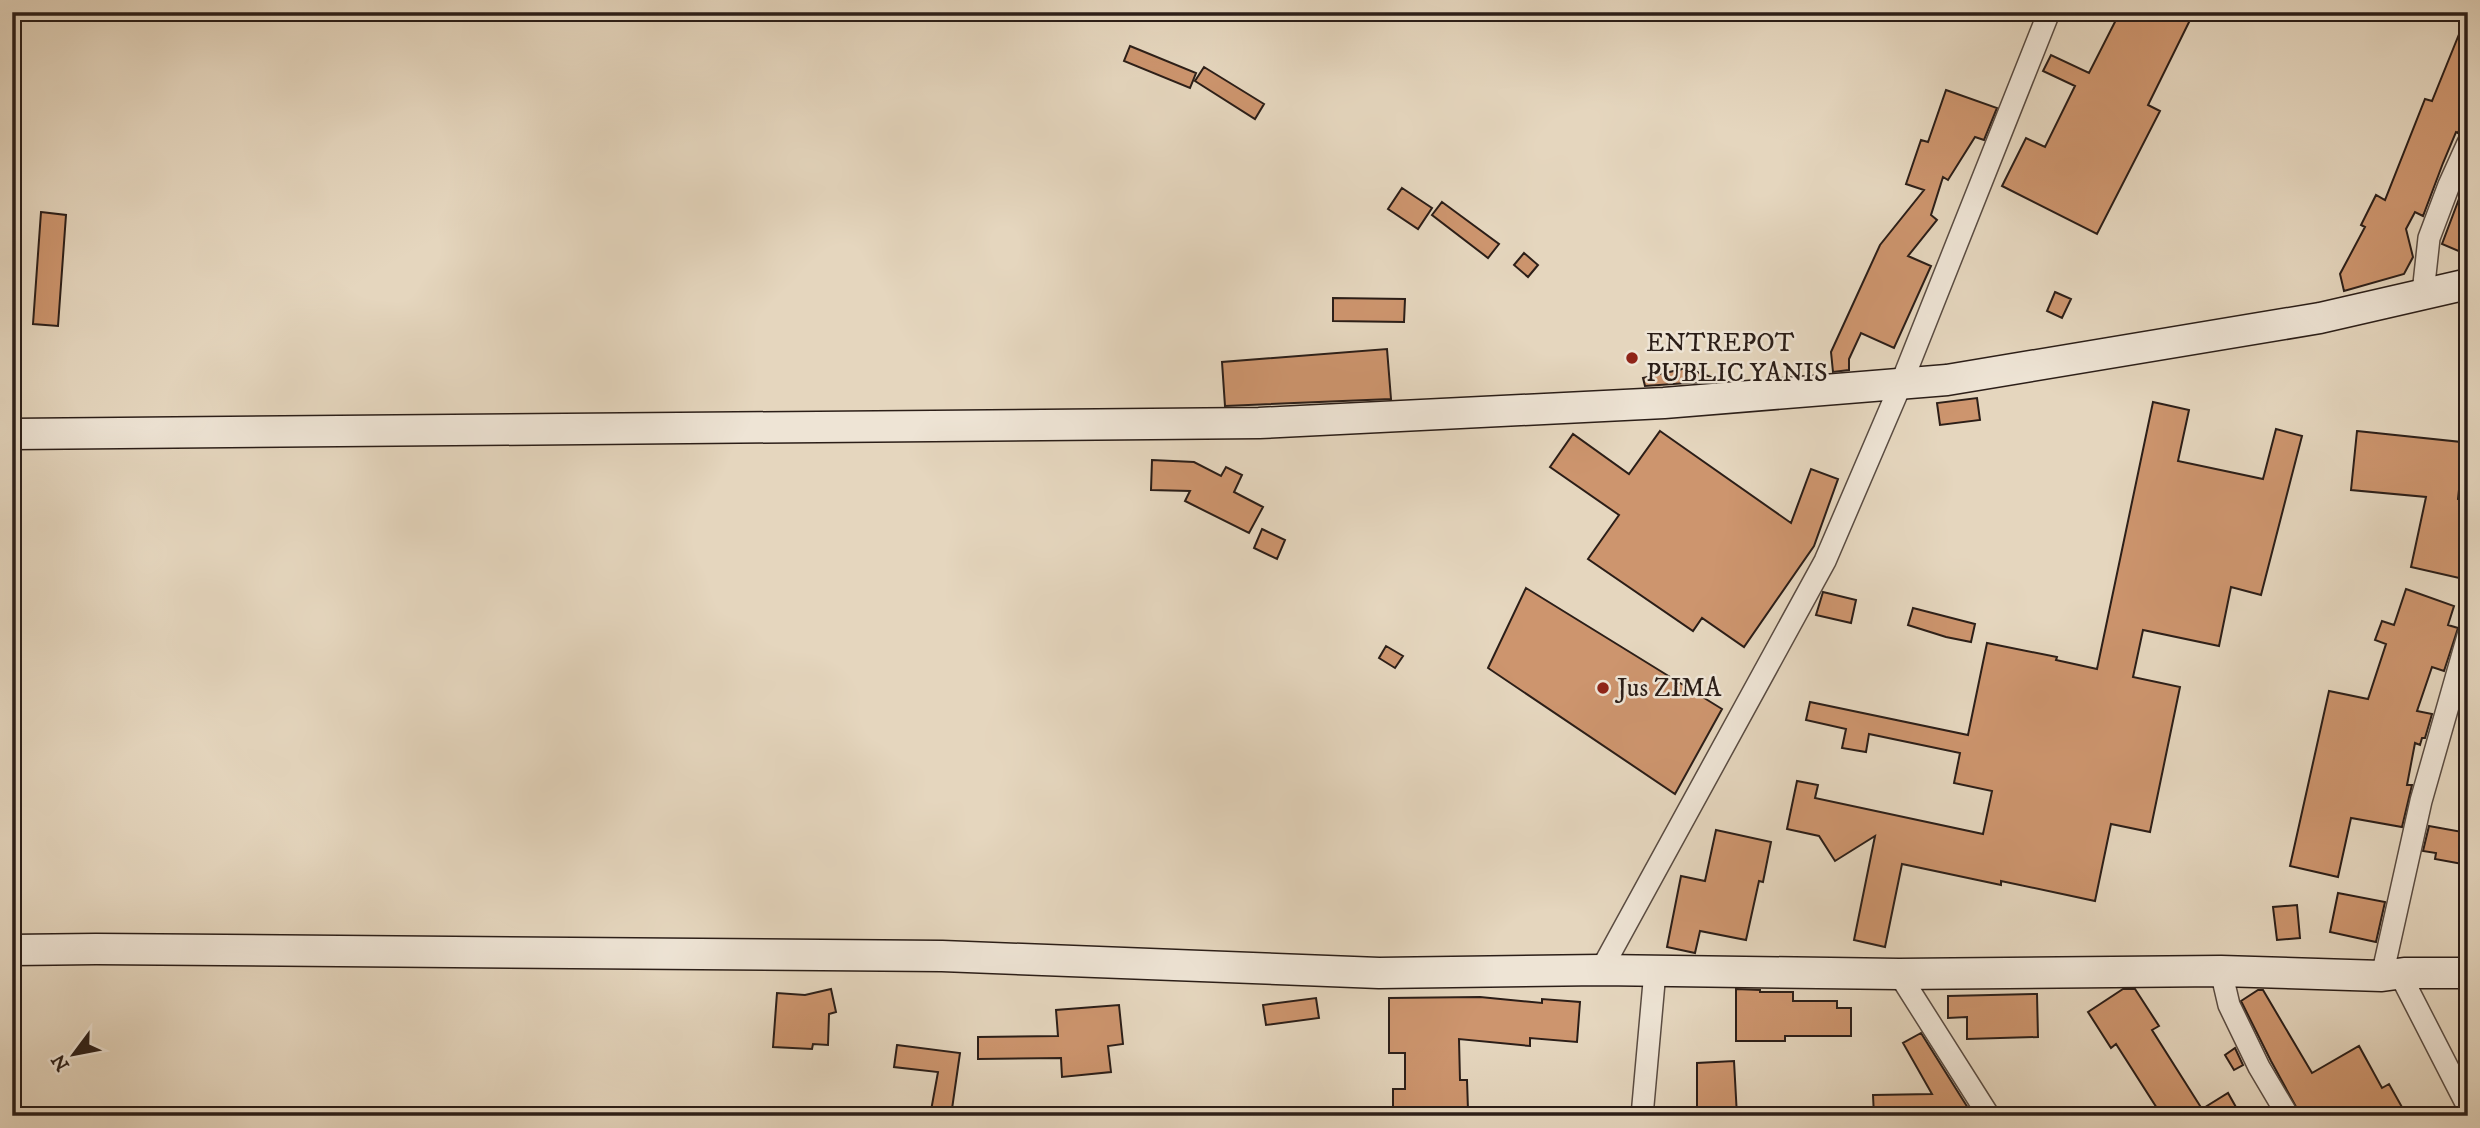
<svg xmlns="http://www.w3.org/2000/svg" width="2480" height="1128" viewBox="0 0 2480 1128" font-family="'IM FELL DW Pica',serif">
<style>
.building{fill:#cd956e;stroke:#2b1e18;stroke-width:2}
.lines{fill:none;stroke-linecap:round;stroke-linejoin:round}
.street-casing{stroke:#5a4c42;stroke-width:24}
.secondary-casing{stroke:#2b1e18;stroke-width:33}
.street{stroke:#eee4d5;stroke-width:21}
.secondary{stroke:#eee4d5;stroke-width:30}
.poi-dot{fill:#8f2418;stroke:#eee4d5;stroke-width:2.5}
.labels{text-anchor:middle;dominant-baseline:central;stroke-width:5;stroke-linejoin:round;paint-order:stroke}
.poi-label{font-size:26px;fill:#2b1e18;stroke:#eee4d5;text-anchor:start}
</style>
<rect width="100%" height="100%" fill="#e5d6be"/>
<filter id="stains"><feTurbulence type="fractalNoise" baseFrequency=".00286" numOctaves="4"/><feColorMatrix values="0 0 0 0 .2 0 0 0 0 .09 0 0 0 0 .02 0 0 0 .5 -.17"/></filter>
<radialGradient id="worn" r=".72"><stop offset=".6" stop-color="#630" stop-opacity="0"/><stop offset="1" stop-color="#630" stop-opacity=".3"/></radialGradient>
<path class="building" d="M2120,12H2194L2148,105L2160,111L2097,234L2002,186L2026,138L2045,147L2075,86L2043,71L2051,55L2089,73Z
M2468,12V107L2458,133L2456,132L2443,163L2423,216L2415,212L2406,229L2413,257L2404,274L2344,291L2340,274L2365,227L2361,225L2376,195L2385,200L2425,99L2432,101Z
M1130,46L1196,73L1190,88L1124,61Z
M1204,67L1264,104L1255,119L1195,81Z
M1946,90L1997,108L1984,140L1975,137L1948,180L1943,177L1931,215L1937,220L1908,256L1931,266L1894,348L1861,333L1849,359V370L1833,372L1831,352L1880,245L1924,190L1906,184L1921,140L1928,142Z
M2468,175V255L2442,244Z
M1402,188L1432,208L1418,229L1388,209Z
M1442,202L1499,244L1488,258L1432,215Z
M41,212L66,215L58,326L33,324Z
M1524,253L1538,265L1528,277L1514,265Z
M2055,292L2071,299L2062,318L2047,311Z
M1333,298L1405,299L1404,322L1333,321Z
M1387,349L1391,399L1225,406L1222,362Z
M1691,367V370L1717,379L1702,382L1645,386L1643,378Z
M1977,398L1980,420L1940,425L1937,403Z
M2153,402L2189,410L2178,461L2263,479L2276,429L2302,436L2261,595L2231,587L2219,646L2143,630L2133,677L2180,687L2150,832L2111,824L2095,901L2001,881V885L1902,864L1885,947L1854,940L1875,836L1835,861L1819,836L1787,829L1797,781L1818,785L1815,798L1983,834L1992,791L1954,783L1960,753L1869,734L1866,752L1842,748L1846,729L1806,720L1810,702L1968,735L1987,643L2057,657L2056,660L2097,669Z
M1660,431L1791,523L1811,469L1838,479L1814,546L1744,647L1702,618L1693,631L1588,559L1619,515L1550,467L1573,434L1629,474Z
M2357,431L2461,442L2460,451L2463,452L2458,499L2468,502V580L2411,567L2426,497L2351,490Z
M1152,460L1194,462L1221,476L1226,467L1242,475L1234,492L1263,507L1249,533L1185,501L1190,491L1151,490Z
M1262,529L1285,540L1277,559L1254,548Z
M1526,588L1722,709L1675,794L1488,668Z
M2406,589L2454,606L2448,625L2458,628L2444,671L2432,667L2417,711L2432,714L2425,738H2422L2420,745L2415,743L2407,785H2412L2402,827L2351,818L2338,877L2290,866L2329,691L2368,699L2386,644L2375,640L2382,621L2394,625Z
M1823,592L1856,600L1851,623L1816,615Z
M1913,608L1975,624L1971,642L1946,637L1908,625Z
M1386,646L1403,656L1395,668L1379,658Z
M2429,826L2468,833V865L2435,859L2436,853L2423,851Z
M1716,830L1771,842L1763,882L1759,881L1746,940L1700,931L1695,953L1667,947L1681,876L1705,881Z
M2338,893L2385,902L2376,942L2330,932Z
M2297,905L2300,938L2277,940L2273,907Z
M831,989L836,1012L829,1014L828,1045L813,1044L812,1049L773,1047L777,993L805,995Z
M1736,989L1760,990V992H1793V1001H1837V1008H1851V1036H1785V1041H1736Z
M2123,989H2135L2159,1026L2152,1030L2202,1109L2228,1093L2241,1116H2162L2116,1044L2111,1048L2088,1012Z
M2258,990H2263L2312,1073L2359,1046L2382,1088L2389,1084L2407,1116H2301L2271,1061L2241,1001Z
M2037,994L2038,1037L1967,1039V1017L1948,1018V996Z
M1480,997L1542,1003V999L1580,1002L1577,1042L1530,1038V1046L1459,1039L1460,1080H1467L1468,1110H1393V1089H1405V1053H1389V998Z
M1316,998L1319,1018L1266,1025L1263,1005Z
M1119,1005L1123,1044L1108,1046L1111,1072L1062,1077L1061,1058L978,1059V1037L1058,1036L1056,1010Z
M1921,1033L1973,1116H1874L1873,1095L1932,1094L1903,1043Z
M897,1045L960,1053L951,1116H930L938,1072L894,1067Z
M2235,1048L2243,1065L2234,1070L2225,1055Z
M1734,1061L1737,1116H1697V1063Z"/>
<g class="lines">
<g class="street-casing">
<path id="street" d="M2423,293L2429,238L2449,185L2468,143
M1601,970L1825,561L1901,384L2049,12
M2221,971L2229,1005L2259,1067L2288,1116
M2404,973L2405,984L2468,1107
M1899,974L1989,1116
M2382,976L2421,801L2468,636
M1642,1116L1655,971"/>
</g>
<g class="secondary-casing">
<path id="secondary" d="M12,434L1259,423L1664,403L1947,380L2320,318L2468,284
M12,950L96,949L942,956L1379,973L1601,970L1899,974L2221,971L2382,976L2404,973H2468"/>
</g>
<use href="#street" class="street"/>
<use href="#secondary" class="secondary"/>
</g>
<g class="poi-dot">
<circle cx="1632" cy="358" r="7"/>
<circle cx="1603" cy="688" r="7"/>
</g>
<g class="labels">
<g class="poi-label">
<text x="1646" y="343">ENTREPOT<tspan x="1646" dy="30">PUBLIC YANIS</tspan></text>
<text x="1617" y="688">Jus ZIMA</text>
</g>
</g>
<rect width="2480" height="1128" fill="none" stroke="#e5d6be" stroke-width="42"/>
<rect x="14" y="14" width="2452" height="1100" fill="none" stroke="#2b1e18" stroke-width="3.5"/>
<rect x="21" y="21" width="2438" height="1086" fill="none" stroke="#2b1e18" stroke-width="2"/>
<g transform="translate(74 1054) rotate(238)" stroke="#eee4d5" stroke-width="5" paint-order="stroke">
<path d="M0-5L12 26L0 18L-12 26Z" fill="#2b1e18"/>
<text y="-10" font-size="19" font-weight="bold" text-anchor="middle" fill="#2b1e18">N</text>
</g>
<rect width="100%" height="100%" filter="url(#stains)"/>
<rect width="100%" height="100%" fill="url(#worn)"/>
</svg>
